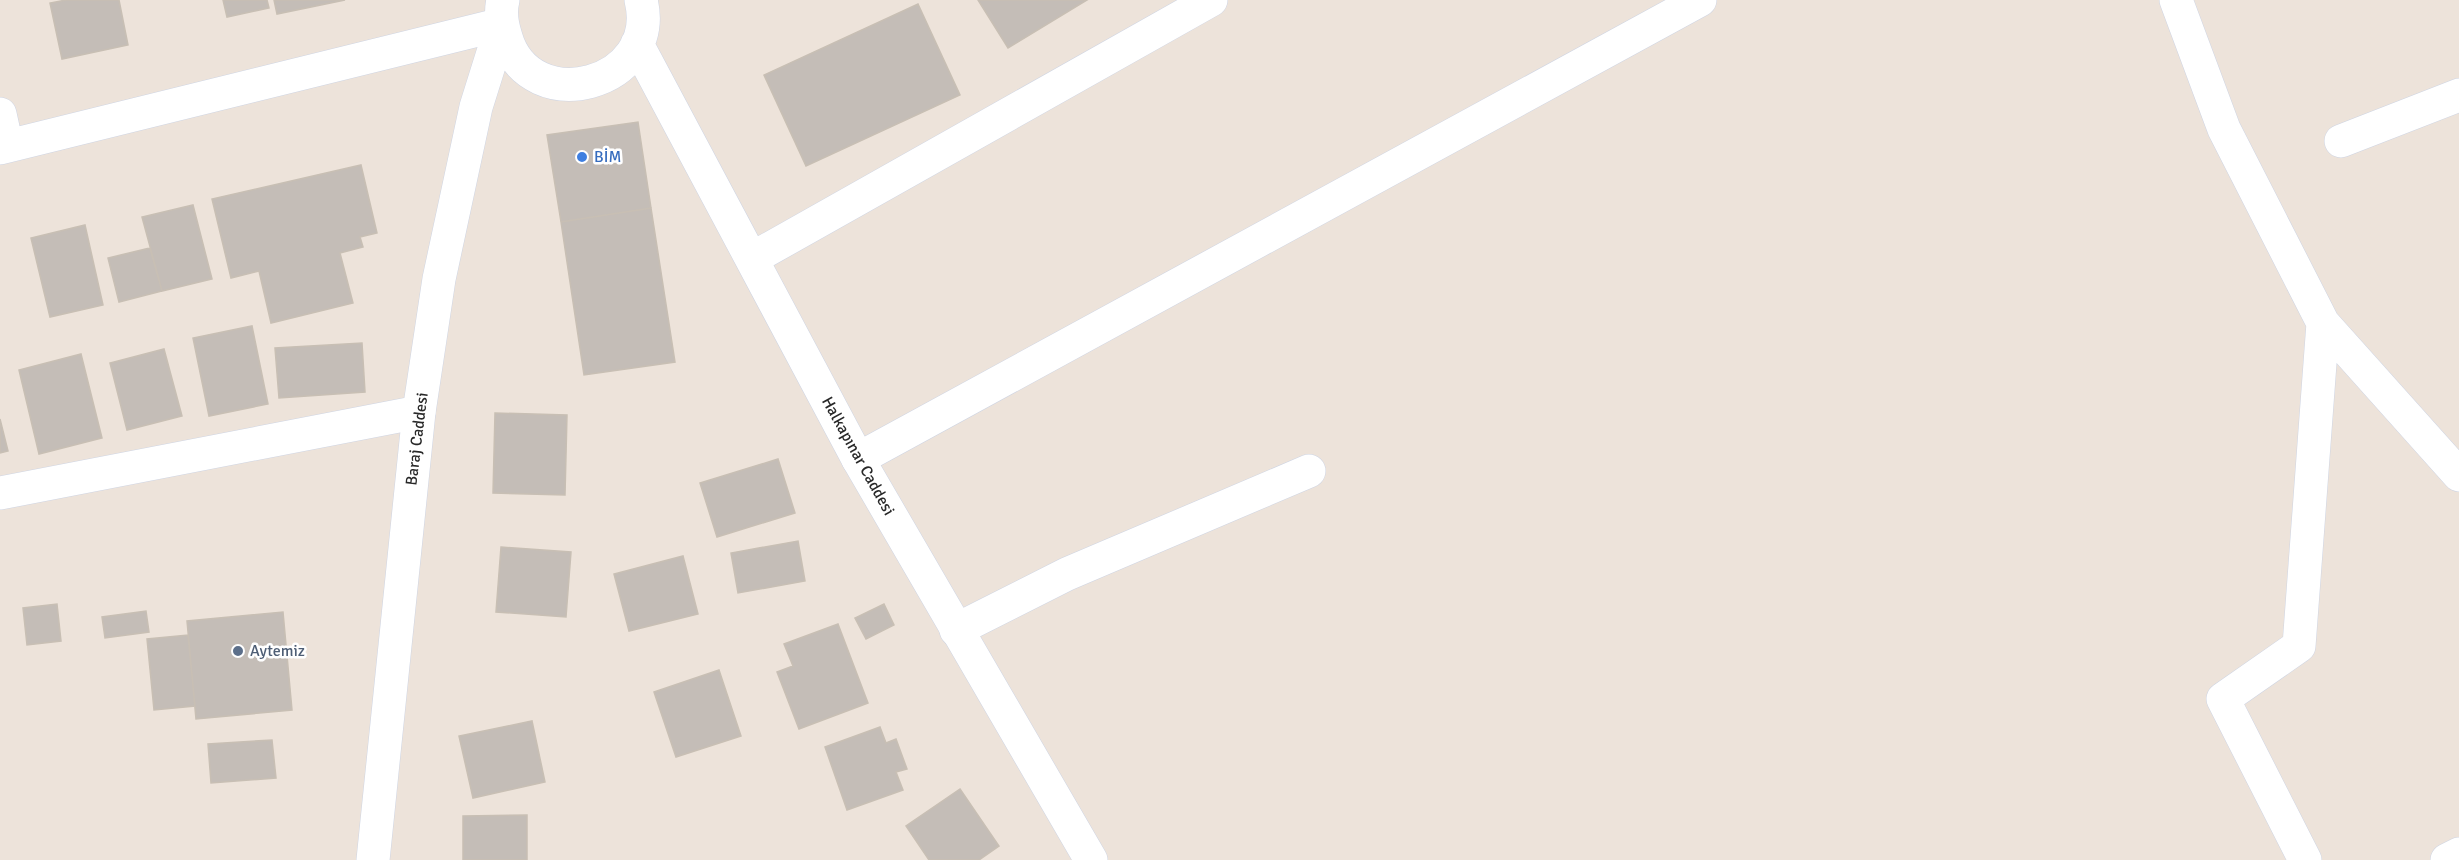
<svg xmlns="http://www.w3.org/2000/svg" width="2459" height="860" viewBox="0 0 2459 860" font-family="Signika,sans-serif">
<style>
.building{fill:#c4bdb7;stroke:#c8bfb4;stroke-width:1.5}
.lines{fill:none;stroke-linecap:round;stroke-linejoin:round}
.minor-casing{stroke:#cfd5e3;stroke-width:34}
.secondary-casing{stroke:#cfd5e3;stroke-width:34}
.minor{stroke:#fff;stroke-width:33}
.secondary{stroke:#fff;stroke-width:33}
.shop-dot{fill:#3f7fe0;stroke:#fff;stroke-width:2}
.service-dot{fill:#5c6f8a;stroke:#fff;stroke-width:2}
.labels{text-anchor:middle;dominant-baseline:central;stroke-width:5;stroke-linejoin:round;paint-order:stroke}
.shop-label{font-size:16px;fill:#366cbe;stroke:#fff;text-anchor:start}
.street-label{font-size:16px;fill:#292929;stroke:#fff}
.service-label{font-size:16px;fill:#4e5e75;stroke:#fff;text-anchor:start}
</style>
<rect width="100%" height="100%" fill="#ede3da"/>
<path class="building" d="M66,0H119L128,45L62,59L50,3Z
M223,0H267L269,8L227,17Z
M274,0H345L277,14Z
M978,0H1087L1008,48Z
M918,4L960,95L806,166L764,75Z
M638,122L651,208L561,222L547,135Z
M361,165L377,233L360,237L363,247L340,253L353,303L271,323L259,271L231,278L212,199Z
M193,205L212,279L162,291L142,217Z
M651,208L675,362L584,375L561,222Z
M85,225L103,305L50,317L31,238Z
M150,248L162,291L119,302L108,258Z
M252,326L268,404L209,416L193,338Z
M362,343L365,392L279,398L275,348Z
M164,349L182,416L127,430L110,363Z
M81,354L102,438L39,454L19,370Z
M495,413L567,415L565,495L493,493Z
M0,419L8,451L0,453Z
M778,459L795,513L717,537L700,483Z
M798,541L805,581L738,593L731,553Z
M501,547L571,552L566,617L496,612Z
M683,556L698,614L629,631L614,574Z
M57,604L61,641L27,645L23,608Z
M884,604L894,625L866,639L855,618Z
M146,611L149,632L105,638L102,617Z
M283,612L292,710L196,719L187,621Z
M838,624L868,703L799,729L777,672L793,666L784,644Z
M188,635L195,706L154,710L147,639Z
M719,670L741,736L676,757L654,692Z
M532,721L545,782L473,798L459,736Z
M880,727L886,743L896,739L907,769L896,772L903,790L847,810L825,747Z
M272,740L276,778L211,783L208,744Z
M960,789L999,846L979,860H929L906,826Z
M527,815V860H463V816Z"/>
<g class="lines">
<g class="minor-casing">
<path id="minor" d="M2176,0L2224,129L2323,323L2299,646L2223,699L2305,860
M0,114L7,146
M2341,141L2459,95
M0,148L502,24
M753,258L1211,0
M2323,323L2459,475
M858,459L1700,0
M0,493L419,412
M956,630L1067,574L1309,471
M2447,860L2459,854"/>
</g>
<g class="secondary-casing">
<path id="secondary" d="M503,0C500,12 502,25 506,37C530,120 662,85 641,0
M637,44L858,459L1091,860
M373,860L419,412L439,279L476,107L502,24"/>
</g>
<use href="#minor" class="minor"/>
<use href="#secondary" class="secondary"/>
</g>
<circle class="shop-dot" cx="582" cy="157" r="6"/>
<circle class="service-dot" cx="238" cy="651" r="6"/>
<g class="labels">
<g class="shop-label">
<text x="594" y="157">BİM</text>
</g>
<g class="street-label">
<text transform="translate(417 439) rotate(-83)">Baraj Caddesi</text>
<text transform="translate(858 456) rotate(61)">Halkapınar Caddesi</text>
</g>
<g class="service-label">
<text x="250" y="651">Aytemiz</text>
</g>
</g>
</svg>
